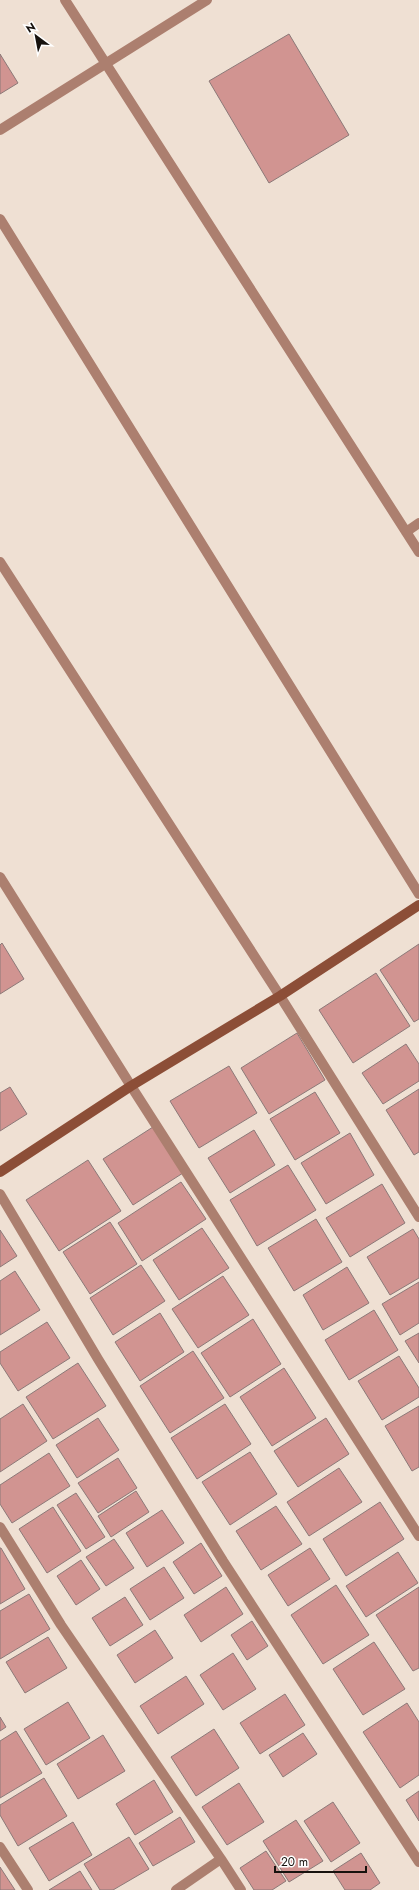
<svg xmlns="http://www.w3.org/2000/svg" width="419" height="1890" viewBox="0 0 419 1890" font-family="Jost,sans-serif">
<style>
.building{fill:#d19491;stroke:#8c7978}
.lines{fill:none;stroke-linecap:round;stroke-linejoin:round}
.street{stroke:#ac7f6f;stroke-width:10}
.secondary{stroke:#8c4e37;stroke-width:10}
</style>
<rect width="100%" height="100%" fill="#efe0d3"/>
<path class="building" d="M289,34L349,135L269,183L209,81Z
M0,54L18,83L0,94Z
M2,943L24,979L0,994V945Z
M419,944V1019L414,1022L380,970Z
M376,973L410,1026L353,1063L319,1010Z
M297,1033L325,1080L269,1114L241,1068Z
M406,1044L419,1064V1081L383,1104L362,1073Z
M229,1066L257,1113L199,1148L170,1101Z
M10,1087L27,1114L0,1131V1093Z
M419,1089V1152L414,1155L386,1110Z
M315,1092L340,1133L295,1160L270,1119Z
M153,1127L183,1173L133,1205L103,1159Z
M254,1130L275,1165L230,1193L208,1158Z
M350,1133L374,1175L326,1204L301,1163Z
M88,1160L121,1211L59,1251L26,1200Z
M288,1165L316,1210L257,1246L230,1200Z
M181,1182L206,1219L142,1261L118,1223Z
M382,1184L405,1223L350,1257L326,1218Z
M316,1219L342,1262L294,1291L268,1248Z
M110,1222L137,1264L90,1294L63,1252Z
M202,1228L229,1268L179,1300L153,1260Z
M413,1229L419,1239V1278L390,1295L367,1257Z
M0,1230L17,1256L0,1267Z
M141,1265L165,1301L113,1335L90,1298Z
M347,1267L369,1303L323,1330L303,1295Z
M15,1271L40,1310L0,1335V1281Z
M223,1276L249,1315L198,1348L172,1309Z
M419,1282V1323L400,1335L382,1304Z
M374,1310L398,1350L349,1380L325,1340Z
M160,1313L184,1352L140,1381L115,1342Z
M253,1319L281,1364L230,1397L201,1353Z
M47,1322L70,1358L18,1391L0,1363V1352Z
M419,1333V1363L405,1341Z
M193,1351L224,1398L170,1433L140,1386Z
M399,1356L419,1388V1397L382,1420L358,1381Z
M78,1363L106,1406L53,1439L26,1397Z
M284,1368L316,1418L272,1446L240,1397Z
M23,1404L47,1441L0,1472V1419Z
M225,1404L251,1444L197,1479L171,1438Z
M419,1406V1467L412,1471L385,1426Z
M98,1418L119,1450L77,1478L56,1445Z
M326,1418L349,1454L298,1487L274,1451Z
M250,1452L277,1494L230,1525L202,1482Z
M49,1453L70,1486L12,1523L0,1504V1485Z
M118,1458L137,1488L98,1513L78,1483Z
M339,1468L362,1502L309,1536L287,1502Z
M136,1491L149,1512L111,1537L98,1516Z
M76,1493L105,1537L86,1549L57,1505Z
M380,1502L404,1539L346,1576L323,1539Z
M276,1506L302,1544L261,1570L236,1531Z
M53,1507L81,1551L47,1573L19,1529Z
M162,1510L184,1543L147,1567L126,1533Z
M114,1539L134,1568L106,1586L86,1557Z
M201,1543L222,1576L194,1594L173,1562Z
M1,1548L25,1589L0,1604V1548Z
M310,1548L330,1579L288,1606L268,1575Z
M398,1552L418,1583L366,1617L346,1586Z
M81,1560L100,1589L76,1605L57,1576Z
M164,1567L184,1598L150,1620L130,1589Z
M336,1585L369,1635L323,1664L291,1615Z
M226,1587L243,1614L201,1642L184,1615Z
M419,1587V1668L413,1671L376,1615Z
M29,1594L50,1629L0,1659V1611Z
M125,1597L143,1625L110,1646L92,1618Z
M252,1621L268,1646L247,1660L231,1635Z
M155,1630L173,1658L135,1683L117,1655Z
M48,1637L67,1668L25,1693L6,1662Z
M374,1642L405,1689L363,1715L333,1669Z
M233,1653L256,1689L223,1710L200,1675Z
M186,1676L204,1704L158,1734L140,1706Z
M285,1694L305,1725L260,1754L240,1723Z
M68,1702L90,1738L46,1765L24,1729Z
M407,1703L419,1722V1775L400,1788L363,1732Z
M0,1717L6,1727L0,1731Z
M214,1729L239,1768L196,1796L171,1757Z
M16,1731L42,1773L0,1798V1741Z
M303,1733L317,1754L283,1777L269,1755Z
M103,1735L125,1771L78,1799L57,1764Z
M44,1778L67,1816L18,1846L0,1815V1805Z
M154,1780L173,1812L135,1835L116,1804Z
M239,1783L264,1822L227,1845L202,1807Z
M419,1791V1821L406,1800Z
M333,1802L360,1843L331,1862L304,1821Z
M180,1817L195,1842L153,1866L139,1843Z
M296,1820L323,1861L289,1882L263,1841Z
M73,1822L92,1855L49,1881L29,1848Z
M129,1837L149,1869L113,1890H100L84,1864Z
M266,1851L286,1881L272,1890H254L240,1868Z
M361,1853L380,1883L370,1890H345L333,1871Z
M0,1867L15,1890H0Z
M80,1871L92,1890H49Z"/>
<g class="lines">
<path class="street" d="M65,0L419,552
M0,130L207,0
M0,219L419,894
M406,532L419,523
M0,562L280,996L419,1217
M0,877L131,1086L419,1536
M0,1194L98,1359L223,1561L419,1862
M0,1527L61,1625L221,1859L241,1890
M0,1847L28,1890
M176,1890L221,1859"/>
<path class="secondary" d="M0,1172L131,1086L280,996L419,905"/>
</g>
<g transform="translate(36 36) rotate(328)" stroke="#ffffff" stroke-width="3" paint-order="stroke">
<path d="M0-3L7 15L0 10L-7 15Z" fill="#17120e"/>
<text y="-6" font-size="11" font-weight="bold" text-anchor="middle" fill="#17120e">N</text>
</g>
<path d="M275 1866v6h91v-6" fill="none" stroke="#17120e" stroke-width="2"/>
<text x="281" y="1866" font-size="12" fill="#17120e" stroke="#ffffff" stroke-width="3" paint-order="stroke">20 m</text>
</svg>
